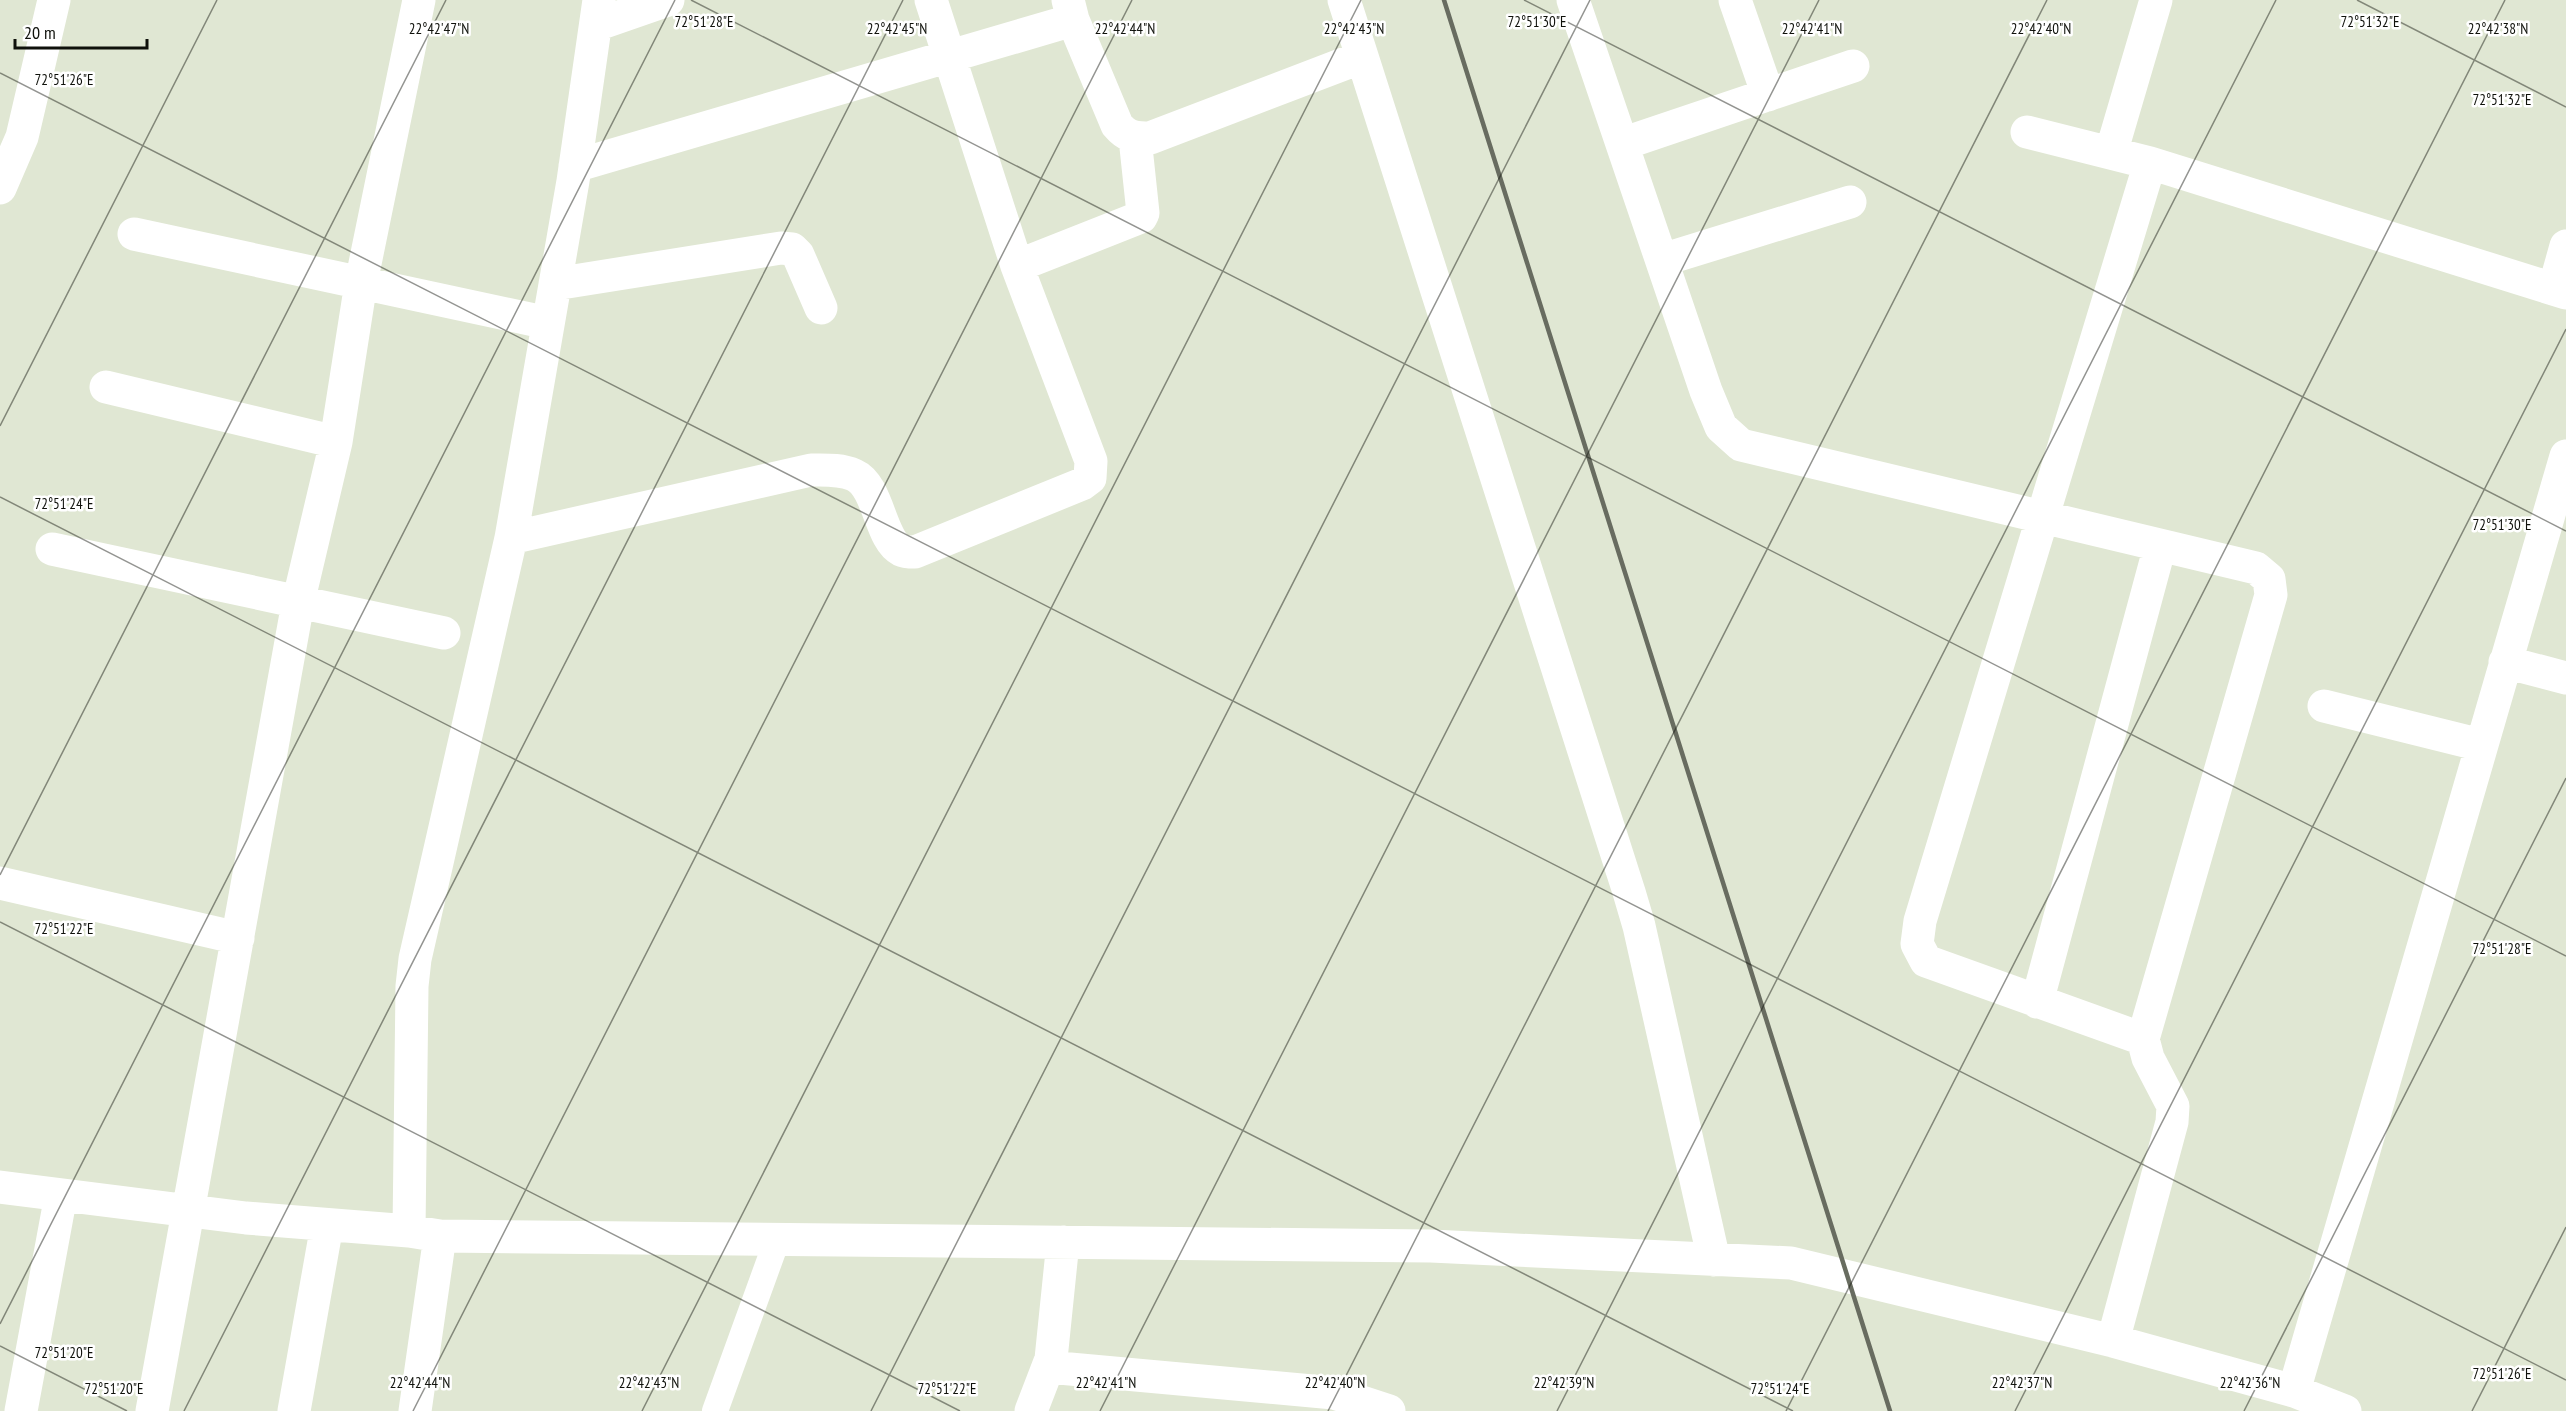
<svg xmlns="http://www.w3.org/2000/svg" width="2566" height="1411" viewBox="0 0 2566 1411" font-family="'PT Sans Narrow',sans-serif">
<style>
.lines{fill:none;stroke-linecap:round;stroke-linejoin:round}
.lane{stroke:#fff;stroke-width:26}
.street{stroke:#fff;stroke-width:33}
.rail{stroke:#686c60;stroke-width:4.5}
.ticks{fill:none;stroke:#0f110b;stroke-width:1.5;stroke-opacity:0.45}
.ticks-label{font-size:15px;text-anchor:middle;fill:#0f110b;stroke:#fff;stroke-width:5;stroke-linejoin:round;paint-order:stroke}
</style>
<rect width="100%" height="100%" fill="#e0e7d3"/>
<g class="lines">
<path class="lane" d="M715,1411L777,1240"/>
<path class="street" d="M1068,0L1073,20L1117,125C1127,137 1135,138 1150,138L1362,57
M1344,0L1629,892L1639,926L1714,1260
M1573,0L1706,391L1721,427L1741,445L2256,568L2269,579L2271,595L2143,1039L2148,1058L2173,1106L2172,1122L2113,1341
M1735,0L1768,95
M596,25L668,0
M2027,132L2150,163L2566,293
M1622,144L1853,66
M2111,153L2156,0
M575,166L1073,20
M0,188L22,137L54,0
M134,234L548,323
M1662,260L1850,202
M1017,266L1141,217L1143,213L1135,138
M555,284L781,248L792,249L798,255L821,308
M2554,289L2566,246
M106,387L336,442
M511,538L811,470C825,470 841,469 854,475C879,486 880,540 901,550C905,552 911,552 915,552L1082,484L1090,478L1091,461L1017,266L931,0
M52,549L444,633
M2505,662L2566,678
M2324,706L2481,745
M0,883L238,938
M2037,1002L2160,546
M2143,1039L1926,961L1917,944L1920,921L2150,163
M0,1187L246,1218L409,1231L440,1236L1431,1246L1791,1263L2113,1341L2294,1391L2345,1411
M409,1231L412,986L415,959L511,538L573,181L599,0
M1048,1367L1334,1393L1389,1411
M2294,1391L2566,456
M21,1411L61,1195
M152,1411L298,603L336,442L361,283L419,0
M294,1411L327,1225
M415,1411L440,1236
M1031,1411L1051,1359L1063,1242"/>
<path class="rail" d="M1444,0L1890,1411"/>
</g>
<path class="ticks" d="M691,0L2566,956M1524,0L2566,531M2357,0L2566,107M0,73L2566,1380M0,426L217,0M0,497L1793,1411M0,875L446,0M0,922L960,1411M0,1324L675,0M0,1346L127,1411M184,1411L903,0M413,1411L1132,0M642,1411L1361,0M871,1411L1590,0M1100,1411L1819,0M1328,1411L2047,0M1557,1411L2276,0M1786,1411L2505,0M2015,1411L2566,329M2244,1411L2566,778M2472,1411L2566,1227"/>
<g class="ticks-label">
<text x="1537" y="27">72°51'30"E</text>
<text x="704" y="27">72°51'28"E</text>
<text x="2370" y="27">72°51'32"E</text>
<text x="439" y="34">22°42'47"N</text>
<text x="897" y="34">22°42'45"N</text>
<text x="1125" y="34">22°42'44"N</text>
<text x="1354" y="34">22°42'43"N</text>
<text x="1812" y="34">22°42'41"N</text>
<text x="2041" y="34">22°42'40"N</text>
<text x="2498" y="34">22°42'38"N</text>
<text x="64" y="85">72°51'26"E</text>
<text x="2502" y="105">72°51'32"E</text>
<text x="64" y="509">72°51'24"E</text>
<text x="2502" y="530">72°51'30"E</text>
<text x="64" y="934">72°51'22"E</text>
<text x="2502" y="954">72°51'28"E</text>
<text x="64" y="1358">72°51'20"E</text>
<text x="2502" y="1379">72°51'26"E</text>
<text x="420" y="1388">22°42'44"N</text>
<text x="649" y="1388">22°42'43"N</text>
<text x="1106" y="1388">22°42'41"N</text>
<text x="1335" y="1388">22°42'40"N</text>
<text x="1564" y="1388">22°42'39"N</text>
<text x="2022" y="1388">22°42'37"N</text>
<text x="2250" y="1388">22°42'36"N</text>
<text x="114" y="1394">72°51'20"E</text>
<text x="947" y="1394">72°51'22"E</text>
<text x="1780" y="1394">72°51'24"E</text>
</g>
<path d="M15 39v9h132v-9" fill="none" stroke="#0f110b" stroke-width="3"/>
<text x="24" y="39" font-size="18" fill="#0f110b" stroke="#ffffff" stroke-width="4.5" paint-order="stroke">20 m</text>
</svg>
